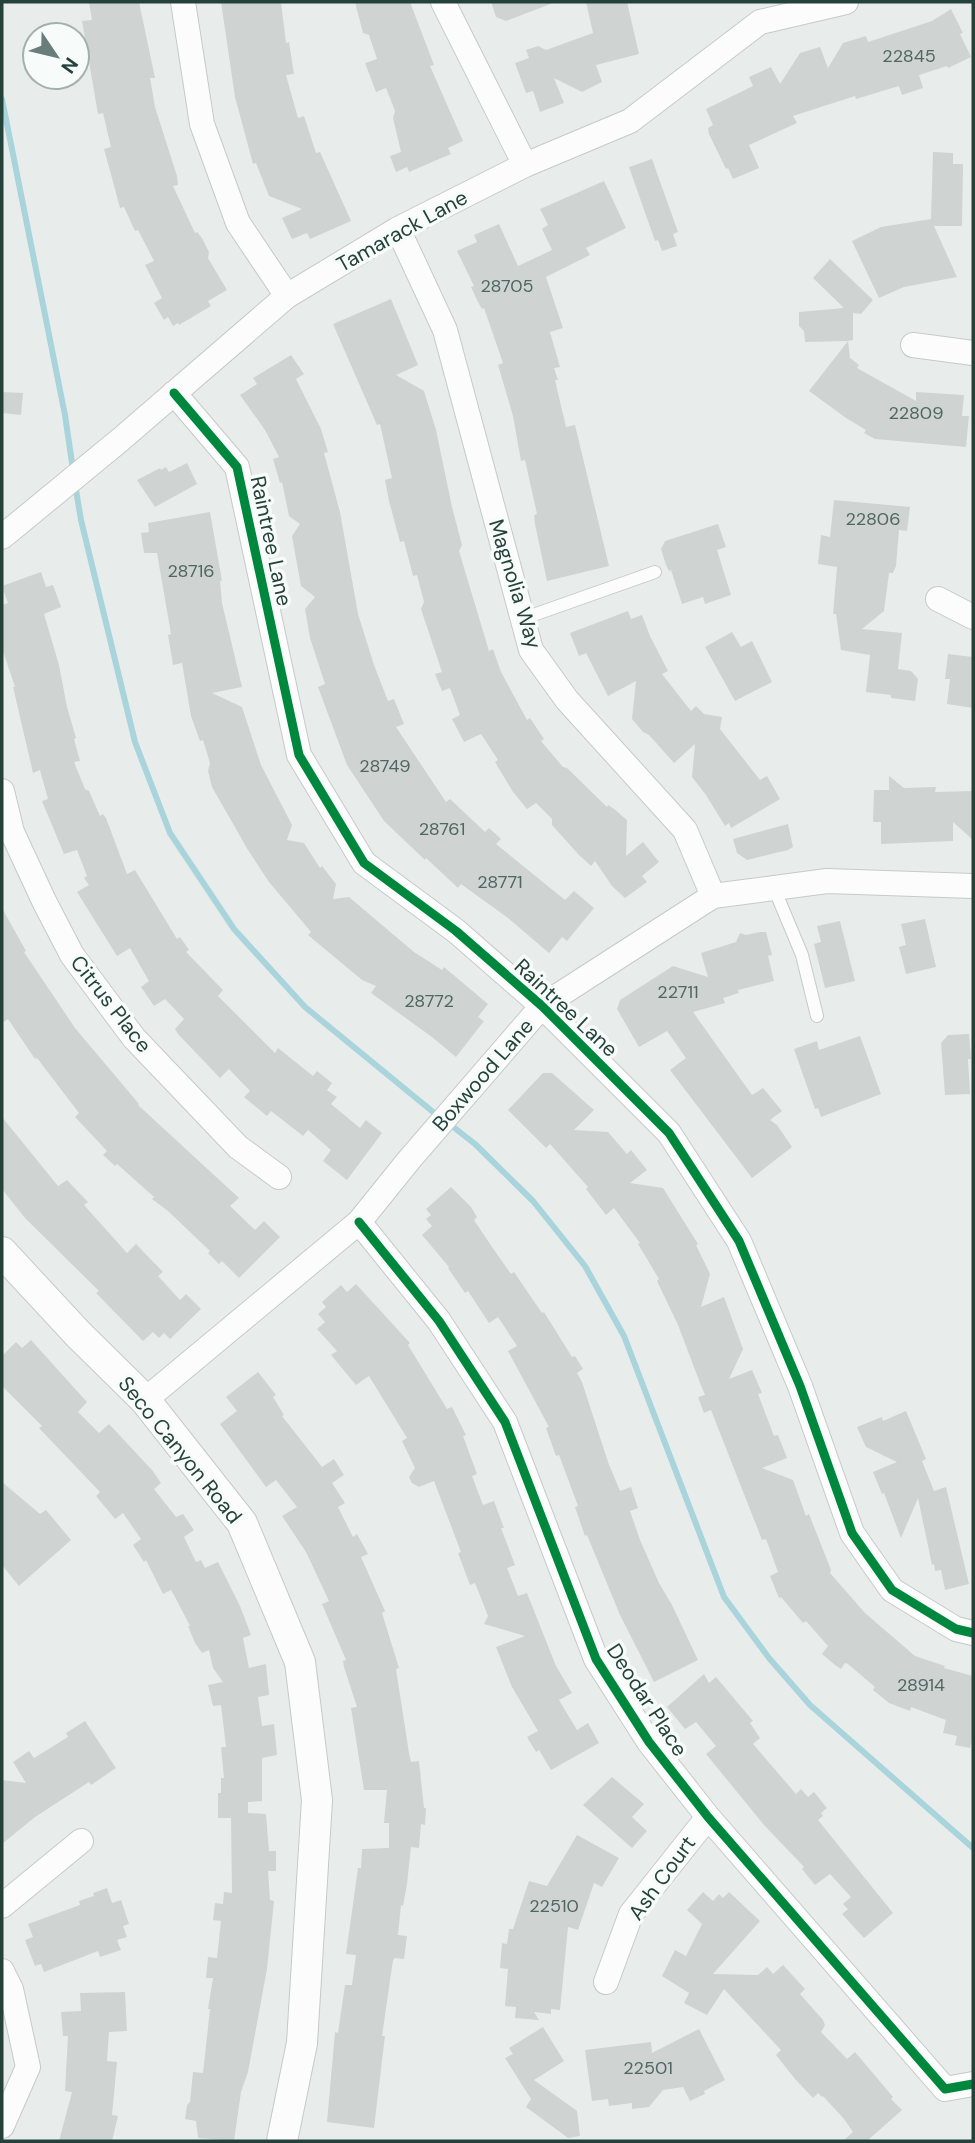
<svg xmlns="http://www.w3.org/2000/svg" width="975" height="2143" viewBox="0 0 975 2143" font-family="'DM Sans',sans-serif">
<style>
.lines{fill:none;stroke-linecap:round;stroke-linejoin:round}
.stream{stroke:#a9d4db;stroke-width:6}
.building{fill:#cfd4d2}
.service-casing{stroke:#c5cac8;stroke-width:14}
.minor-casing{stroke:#c5cac8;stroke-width:26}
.tertiary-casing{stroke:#c5cac8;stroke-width:32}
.service{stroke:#fcfcfc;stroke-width:12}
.minor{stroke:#fcfcfc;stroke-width:24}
.tertiary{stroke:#fcfcfc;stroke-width:30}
.cycleway-casing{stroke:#f7fbf9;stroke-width:13}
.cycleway{stroke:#00873e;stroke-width:9}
.labels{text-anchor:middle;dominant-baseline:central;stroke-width:7;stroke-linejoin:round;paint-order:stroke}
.number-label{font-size:18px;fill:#506761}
.street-label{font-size:21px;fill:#24423a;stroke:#f7fbf9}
</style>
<rect width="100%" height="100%" fill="#e8edeb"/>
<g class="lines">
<path class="stream" d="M2,99L65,415L73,470
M75,484L81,520L135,742L170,833L234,929L305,1007L438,1116
M447,1122L475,1144L533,1201L585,1266L624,1336L724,1597L769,1658L810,1705L973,1848"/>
</g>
<path class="building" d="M89,2H139L155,78H150L155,107L177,176L178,185L173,186L195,233L197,232L202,238L209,252L208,258L227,290L208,301L211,306L179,325L178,323L173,326L168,317L164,320L154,303L162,298L145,265L154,261L138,230L135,231L124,207L120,208L112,178L104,149L111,147L103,113L98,114L82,21L92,20Z
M221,2H281L286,43L289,42L294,74L286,75L298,118L304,116L316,153L320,152L351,221L310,239L307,233L292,239L282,218L302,209L269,196L256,163L253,164L235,97Z
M355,2H410L434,65L430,66L463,141L448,148L451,154L409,172L407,167L396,172L390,156L401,152L393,118L395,111L386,88L376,92L365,63L377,59L369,35L363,33Z
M491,2H553V3L506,21L496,17Z
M586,2H627L639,54L596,65L602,82L582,92L554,78L564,103L540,112L533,91L526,93L515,63L529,58L526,50L538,46L546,50L593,33Z
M951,9L963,33L960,34L971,57L948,68L947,66L919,75L923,88L902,95L899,86L856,99L855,96L793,116L797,123L749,145L759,168L733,179L728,168L726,169L709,134L708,128L713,125L706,109L753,86L749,77L771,67L780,84L800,53L820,47L828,68L843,43L866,36L868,42L932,21Z
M933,152L953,153V164H963L962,226H934L957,277L904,287L879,298L852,241L881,227L931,219Z
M652,159L678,232L673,234L677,246L662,251L658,240L655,241L629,167Z
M604,181L626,228L586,248L590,255L546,277L563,328L550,332L560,367L554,368L558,380H555L566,427L575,425L609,566L547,581L535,524L534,515L537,514L525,460L521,461L513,416L498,365L503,363L484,308L482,309L478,302L471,287L474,286L457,251L477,242L474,235L499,224L518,266L552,250L542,229L548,225L540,209Z
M830,259L873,300L861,314L853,313V340L848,341L850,358L859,365L857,368L916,401V392L964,395L962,416H969L966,447L875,439L864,433L866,430L846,418L809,391L848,341L805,342L804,331L799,326V312L844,308L813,278Z
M391,299L418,365L396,375L424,391L436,430L452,507L462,545L459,551L489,651L493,649L501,672L527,720L530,718L544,739L541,741L563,767L567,768L607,807L608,805L614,809L627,820L626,856L643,842L659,862L642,876L647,882L625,898L612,886L595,861L591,866L579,855L552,825V819L536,803L527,809L513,792L495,762L498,760L481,734L464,742L452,719L460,715L450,688L442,691L435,674L442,672L421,609L424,602L417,575L413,576L404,541L400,542L389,501L385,480L392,478L380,424L377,425L333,324Z
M291,355L304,374L296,379L321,429L328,452L324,453L340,512L358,614L374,665L388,701L394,699L404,724L396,727L446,802L450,799L485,832L489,828L501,839L496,844L565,900L574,891L594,908L567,941L562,937L549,953L508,918L461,884L458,888L426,858L425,860L384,821L347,765L318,687L325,684L310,638L305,609L315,597L301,586L292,536L300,524L289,516L282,482L280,483L273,459L279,457L265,430L240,395L257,384L253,378Z
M2,392L23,393L21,415L2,413Z
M187,463L197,484L155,507L137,480L160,468L161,470L166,467L169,472Z
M834,500L910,507L907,531L899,530L896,566L893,573H889L884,611L862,629L902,633L898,669L911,671L918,679L915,701L891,698V695L866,692L870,655L841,650L836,614H833L837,567L818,564L821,535L830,537Z
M210,512L222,581H220L222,603L242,687L212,693L242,707L261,765L292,825L287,840L304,843L320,868L322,866L336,884L333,899L349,897L414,952L442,970L444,967L488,1004L478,1017L484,1021L456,1057L432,1037L371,993L376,986L362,980L308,935L311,932L269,882L248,850L212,787L208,771L210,763L203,740L200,741L191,716L182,663L173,665L168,635L171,634L157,553H144L141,533L149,532L148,523Z
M718,524L726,547L717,550L731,595L705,604L703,597L682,604L671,570L669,571L666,565L661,549L665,541Z
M41,572L46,587L53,585L61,607L44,614L59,665L67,707L76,738L74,739L80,761L74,762L85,789L89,791L100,816L103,814L106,818L127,874L135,870L177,939L180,937L189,950L186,952L223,990L218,996L275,1053L278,1048L313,1076L317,1071L332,1083L327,1090L337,1097L331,1104L360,1128L366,1120L382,1133L347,1180L323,1161L331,1150L308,1130L303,1136L271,1111L267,1116L244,1097L250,1091L229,1069L220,1078L178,1034L175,1029L184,1019L165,999L154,1006L141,987L149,981L130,948L117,956L77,892L89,885L84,878L87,876L77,850L64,854L42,801L48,799L40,770L33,773L13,687H15L2,648V605L8,603L2,586Z
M628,611L631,619L642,615L650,636L668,671L662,674L691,711L696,706L704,714L722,717L720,729L760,780L767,776L780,799L731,828L729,823L725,826L706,795L692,777L695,744L674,763L649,735L643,732L632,719L636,681L608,696L586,653L579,656L570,633Z
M732,632L741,647L752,641L772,682L735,701L705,647Z
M948,654L973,657V708L947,704L950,679H945Z
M889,776L904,788L936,787L935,792L973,791V840L953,822V841L881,844V822H873L874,790H889Z
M788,824L793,847L788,850L747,860L737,853L733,839Z
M2,908L26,951L24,952L75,1028L139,1104L138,1105L239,1198L230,1206L255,1230L264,1221L280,1237L239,1278L222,1261L219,1264L208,1253L210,1251L168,1211L152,1199L154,1197L117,1164L115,1166L103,1155L107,1151L75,1117L79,1113L37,1058L35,1059L8,1019L2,1023Z
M925,919L936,967L906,974L899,947L906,945L901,924Z
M840,921L855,981L825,988L814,944L821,942L817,926Z
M760,932H766L772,955L768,956L774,981L738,990L739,993L723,998L725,1003L693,1012L752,1095L763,1088L782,1111L770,1120L777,1125L792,1147L752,1178L670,1070L686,1058L667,1031L639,1047L617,1009L620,1000L673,966L708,977L701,953L736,942L740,933L746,935Z
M969,1034L971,1059H968L970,1094L945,1095L941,1043L948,1035Z
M860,1036L881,1094L821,1117L818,1108L815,1109L794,1049L817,1041L819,1050Z
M543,1073H552L594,1110L574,1130L608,1132L627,1154L631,1150L647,1170L630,1183L663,1188L698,1244L696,1245L710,1274L701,1307L724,1297L743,1349L729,1379L752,1370L762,1393L758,1394L774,1436L778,1435L787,1458L762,1468L793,1480L806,1516L809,1514L831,1570L830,1573L865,1613L915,1656L945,1666L944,1668L973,1676V1736L970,1748L955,1745L957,1736L943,1733L946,1720L911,1707L910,1711L889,1703L873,1690L875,1687L848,1664L845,1663L841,1669L835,1665L822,1654L828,1646L806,1621L803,1623L781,1597L779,1598L770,1576L778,1572L766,1539L762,1540L711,1410L704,1413L698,1397L705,1395L700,1383L678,1325L657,1281L659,1279L638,1244L640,1243L614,1208L606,1215L586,1189L588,1187L550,1144L546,1148L508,1110Z
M2,1117L58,1186L67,1180L88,1202L84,1205L127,1253L136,1244L163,1272L158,1276L180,1300L186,1294L201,1309L170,1339L164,1333L159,1338L153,1332L143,1341L96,1293L99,1291L25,1218L2,1189Z
M451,1187L471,1207L477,1217L474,1220L492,1247L511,1274L514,1272L542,1313L544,1312L572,1357L575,1356L583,1369L577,1373L582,1382L608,1462L620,1491L631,1487L638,1508L630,1511L640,1540L659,1583L672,1605L698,1660L654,1682L620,1615L587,1535L585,1536L575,1507L578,1506L559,1455L556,1456L546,1428L549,1427L508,1351L517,1346L498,1317L489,1323L468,1291L465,1293L448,1268L449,1267L422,1235L432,1226L426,1219L431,1215L426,1209Z
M356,1284L410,1343L408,1345L447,1409L452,1407L466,1435L463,1436L477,1474L472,1476L483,1505L494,1501L504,1528H501L515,1565L507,1568L518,1596L527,1593L556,1666L572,1693L559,1700L577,1730L588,1723L599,1743L551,1770L539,1750L536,1752L527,1737L538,1731L512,1687L496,1647L525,1636L484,1624L488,1616L475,1583L470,1585L458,1553L461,1552L434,1481L419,1487L412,1483L409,1477L415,1468L402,1441L407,1438L369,1376L356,1385L331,1355L337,1351L317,1329L325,1322L318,1314L326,1307L322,1302L341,1285L347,1292Z
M31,1340L87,1402L78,1412L99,1433L109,1424L152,1470L161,1483L154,1489L176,1517L183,1514L194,1530L184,1537L196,1562L201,1560L205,1568L218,1562L240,1606L251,1635L243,1638L249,1668L266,1664L269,1695L258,1697L262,1726L274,1724L277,1755L262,1758V1801L248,1802V1813L266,1814L269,1851H276V1871H268L270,1900L274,1901L267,1969L248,2072L241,2092L234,2141L198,2138L196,2121L185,2119L187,2105L190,2102L193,2072L203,2073L210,2009H208L213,1978H206L208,1957L217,1958L221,1921L213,1920L215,1903L223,1904L224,1892L232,1893L231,1818H218V1793H221V1778H224L221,1747H226L221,1705L213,1706L208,1685L223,1682L213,1668L209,1650L202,1653L195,1643L188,1626H190L175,1597L171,1590L163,1594L146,1560L144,1562L133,1545L141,1539L123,1513L115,1519L96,1496L100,1492L39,1428L42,1426L2,1386V1356L16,1342L22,1348Z
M258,1372L276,1395L273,1397L284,1415L282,1416L322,1467L334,1459L344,1475L332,1483L345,1503L338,1507L353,1537L357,1534L368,1554L361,1557L385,1611L382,1613L399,1668L396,1669L409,1753L411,1762L419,1761L424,1808H426L425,1825L421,1824L419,1848L411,1847L407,1884L403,1906L401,1905L398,1935L407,1936L404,1959L395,1958L393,1960L382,2036H385L374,2128L327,2122L335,2032L338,2033L345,1985H352L356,1955L346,1954L358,1868H361L362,1849L389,1848V1823H384L387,1790H364L351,1708L357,1707L344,1667L343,1661L346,1660L322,1604L329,1601L306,1552L282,1516L297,1507L276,1480L266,1487L220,1424L237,1411L226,1397Z
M906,1411L926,1459L922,1461L934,1491L946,1487L969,1584L945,1590L941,1570L935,1571L934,1564L932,1565L918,1498L901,1538L884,1493L882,1494L873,1472L897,1462L866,1447L857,1427L882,1417L883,1421Z
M2,1482L40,1514L46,1510L71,1540L19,1586L2,1565Z
M704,1674L709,1683L716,1677L753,1721L750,1723L760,1738L753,1744L796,1794L801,1789L808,1797L814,1792L827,1808L821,1813L823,1816L818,1820L893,1913L864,1938L842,1914L848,1909L843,1904L851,1897L830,1874L815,1885L802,1869L804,1867L764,1825L706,1754L716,1746L696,1722L685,1729L667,1707Z
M85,1721L116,1768L91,1785L89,1782L35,1817L2,1844V1780L26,1783L13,1762L29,1751L34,1758L68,1737L66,1733Z
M612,1777L644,1804L632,1817L647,1831L632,1848L583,1805Z
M577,1835L619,1858L602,1887L594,1883L578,1930L568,1927L560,2010L551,2009V2014L534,2012L539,2020L515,2018L516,2007L505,2006L508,1969L500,1968L502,1943L507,1944L509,1929H513L529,1881L547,1886Z
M107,1888L112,1903L121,1900L129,1924L123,1926L127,1937L117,1940L121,1950L100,1957L98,1951L44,1972L41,1964L35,1966L25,1940L33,1937L28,1924L80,1905L79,1901L94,1896L93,1893Z
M703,1892L713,1901L719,1894L723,1898L729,1892L760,1921L713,1974L758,1975L767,1967L773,1974L783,1965L805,1989L800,1994L823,2020L825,2025L821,2032L847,2059L855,2052L893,2097L891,2099L902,2110L867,2141H843L853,2132L844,2119L823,2096L822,2097L818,2093L813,2098L796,2080L776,2055L781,2050L724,1989L707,2015L684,2003L689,1993L662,1976L675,1950L686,1956L702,1924L687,1910Z
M125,1992L127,2031L109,2032L107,2061L117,2062L112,2115L118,2116L112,2141H59L72,2092L65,2091L68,2036H63L61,2012L81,2011L80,1993Z
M543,2027L564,2061L534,2080L577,2111L580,2136L568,2138L526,2107L531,2099L505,2058L513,2054L509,2048Z
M699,2029L725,2080L704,2091L705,2094L690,2101L683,2087L663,2090L649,2107L632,2109V2103L609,2106L608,2099L592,2101L585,2050L651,2042L652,2053Z"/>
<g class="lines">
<g class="service-casing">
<path id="service" d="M522,619L655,572
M774,888L802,955L817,1016"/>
</g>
<g class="minor-casing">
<path id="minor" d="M183,2L202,124L238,223L287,296
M443,2L525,165
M398,229L445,330L531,650L567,700L685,830L713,896
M913,345L973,353
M174,393L237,467L299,755L364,863L456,931L542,1006L669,1133L739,1241L800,1386L852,1533L892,1590L956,1629L973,1633
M2,537L120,440L287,296L398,229L525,165L630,121L760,22L846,2
M938,599L973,617
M2,791L12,832L44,901L72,955L134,1038L238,1147L279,1177
M359,1222L439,1321L505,1422L596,1659L649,1742L708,1817L945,2089L973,2084
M145,1400L359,1222L409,1160L542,1006L713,896L827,881L973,886
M2,1906L81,1841
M2,1971L11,1989L28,2067L2,2126
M606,1982L631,1914L708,1817"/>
</g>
<g class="tertiary-casing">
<path id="tertiary" d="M2,1252L78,1334L145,1400L242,1523L300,1662L317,1800L302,2043L282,2141"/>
</g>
<use href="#service" class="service"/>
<use href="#minor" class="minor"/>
<use href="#tertiary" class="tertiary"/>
<g class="cycleway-casing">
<path id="cycleway" d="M174,393L237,467L299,755L364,863L456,931L542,1006L669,1133L739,1241L800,1386L852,1533L892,1590L956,1629L973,1633
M359,1222L439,1321L505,1422L596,1659L649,1742L708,1817L945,2089L973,2084"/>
</g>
<use href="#cycleway" class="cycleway"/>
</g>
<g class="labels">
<g class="number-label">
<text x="909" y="56">22845</text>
<text x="507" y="286">28705</text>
<text x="916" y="413">22809</text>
<text x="873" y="519">22806</text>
<text x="191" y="571">28716</text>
<text x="385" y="766">28749</text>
<text x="442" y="829">28761</text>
<text x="500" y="882">28771</text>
<text x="678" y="992">22711</text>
<text x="429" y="1001">28772</text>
<text x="921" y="1685">28914</text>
<text x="554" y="1906">22510</text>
<text x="648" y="2068">22501</text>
</g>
<g class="street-label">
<text transform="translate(402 231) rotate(-29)">Tamarack Lane</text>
<text transform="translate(271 541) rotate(78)">Raintree Lane</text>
<text transform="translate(515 584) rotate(73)">Magnolia Way</text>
<text transform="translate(111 1004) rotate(52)">Citrus Place</text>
<text transform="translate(566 1008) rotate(43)">Raintree Lane</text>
<text transform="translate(483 1075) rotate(-49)">Boxwood Lane</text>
<text transform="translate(180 1450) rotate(51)">Seco Canyon Road</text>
<text transform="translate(647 1700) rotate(57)">Deodar Place</text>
<text transform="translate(662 1878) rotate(-54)">Ash Court</text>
</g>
</g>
<rect width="975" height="2143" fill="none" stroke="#24423a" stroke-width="7"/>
<g transform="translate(56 56) rotate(125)"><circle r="33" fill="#f7fbf9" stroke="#a3b1ad" stroke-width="2"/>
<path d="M0-5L12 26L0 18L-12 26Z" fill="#697e78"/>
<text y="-10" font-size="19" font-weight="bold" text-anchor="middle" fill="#24423a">N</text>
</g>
</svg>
